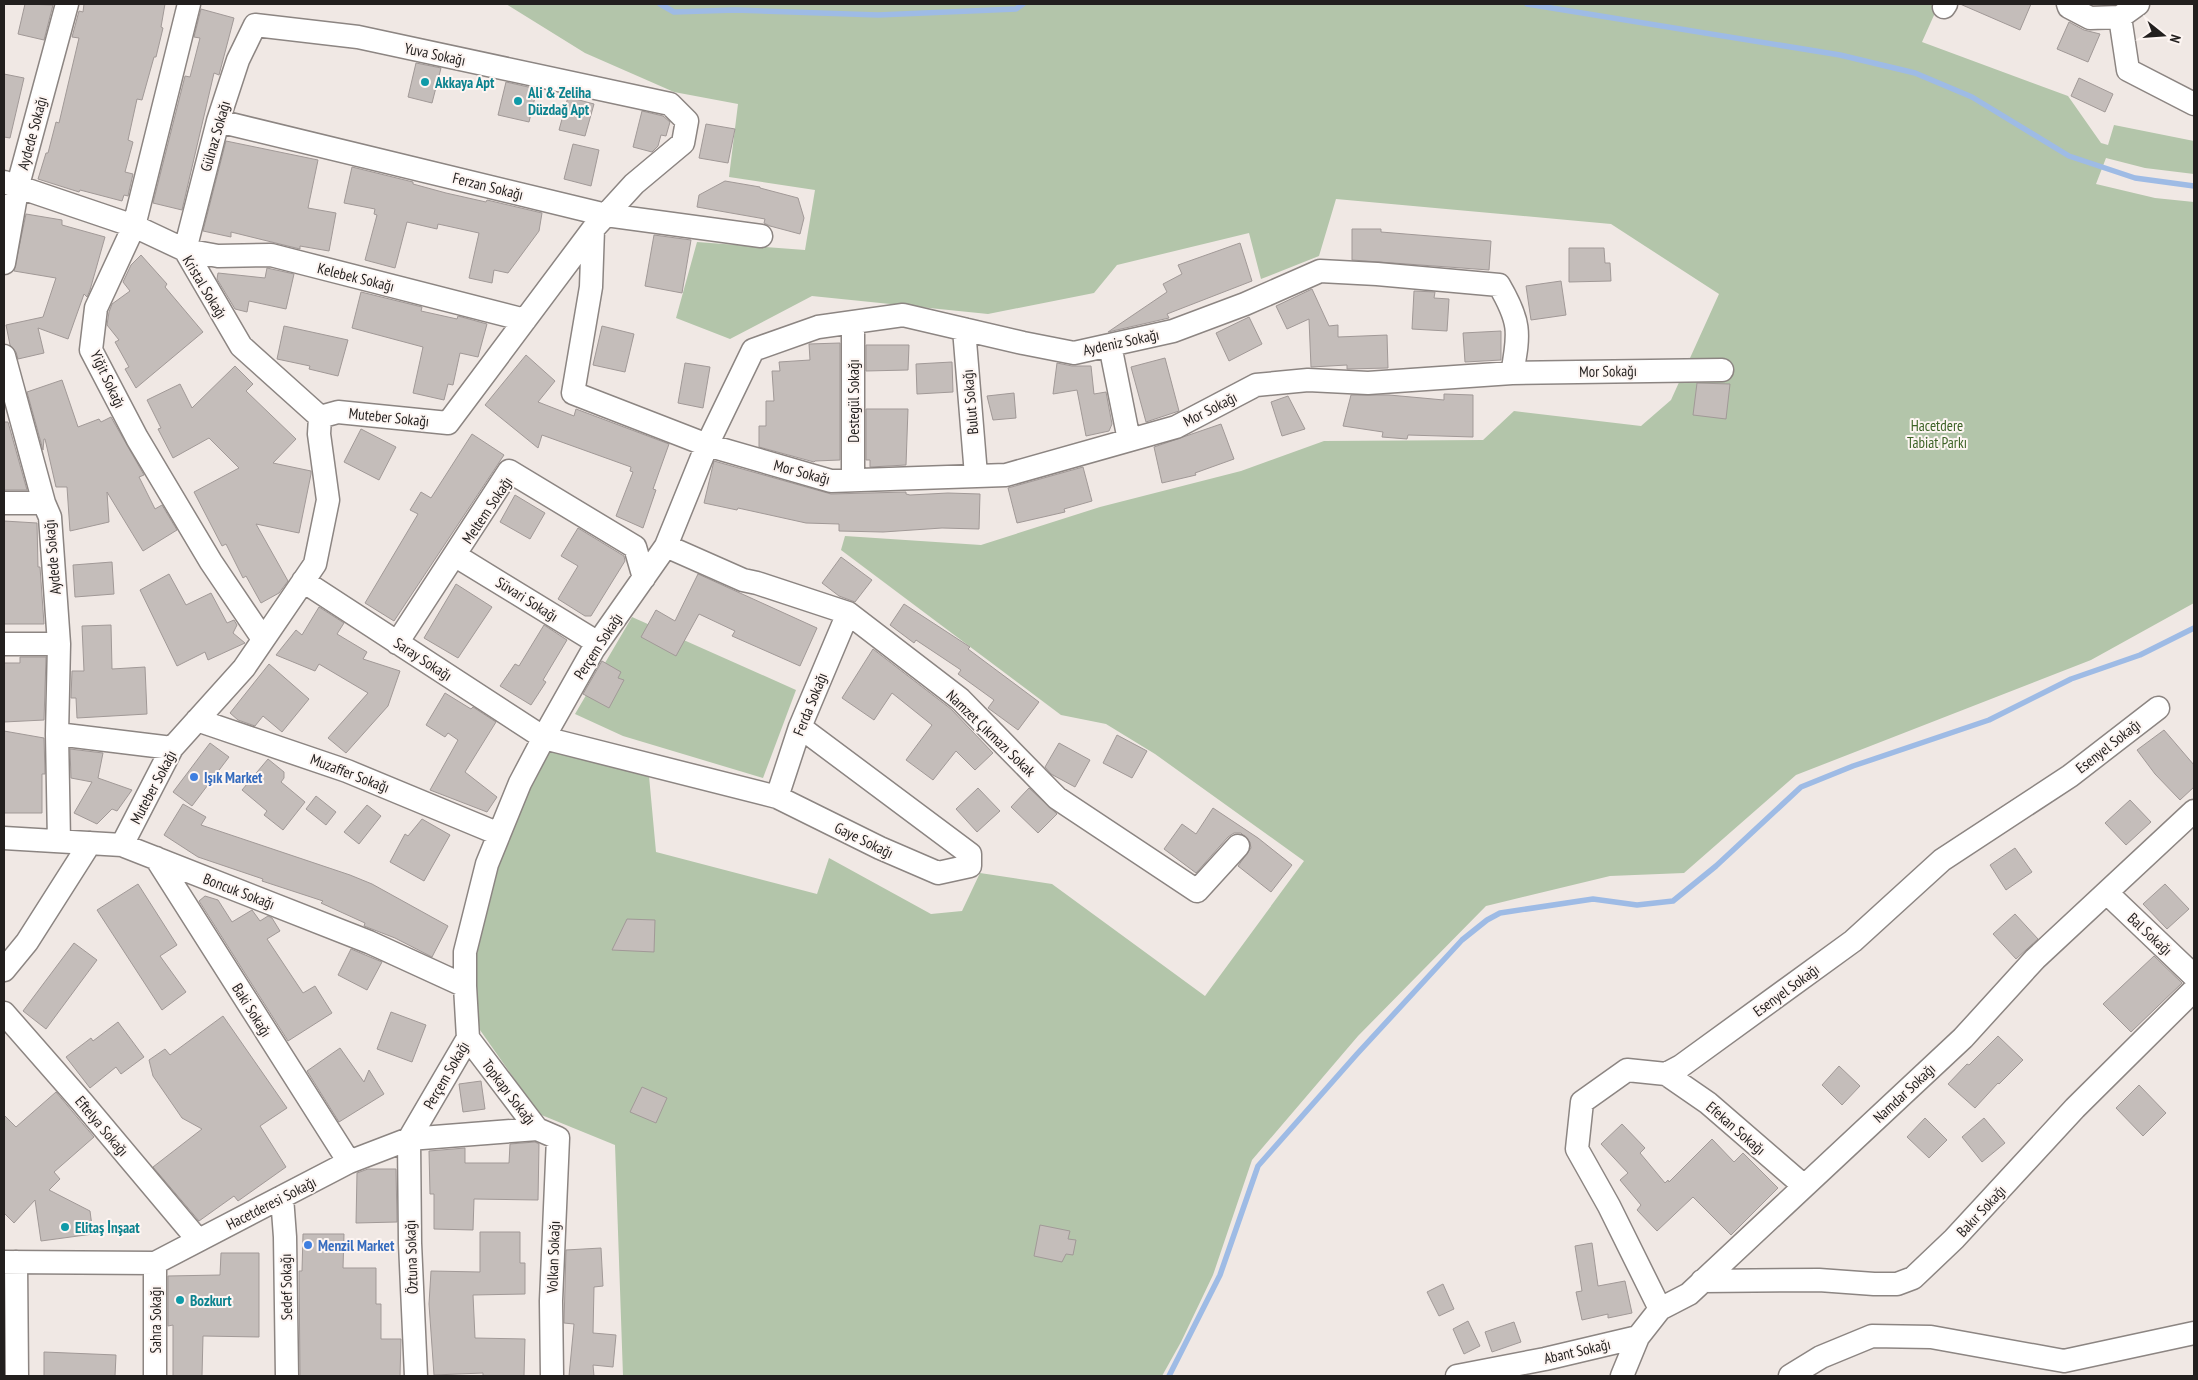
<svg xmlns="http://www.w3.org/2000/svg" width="2198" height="1380" viewBox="0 0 2198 1380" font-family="'PT Sans Narrow',sans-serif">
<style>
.green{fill:#b3c5aa}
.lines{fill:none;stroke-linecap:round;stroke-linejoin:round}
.stream{stroke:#9ebbe5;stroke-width:5.5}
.building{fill:#c4bdba;stroke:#a19997}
.minor-casing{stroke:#8c8582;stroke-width:25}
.minor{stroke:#fff;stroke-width:22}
.culture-dot{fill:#0f9aa8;stroke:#fdf5f2;stroke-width:2}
.shop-dot{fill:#3f7fe0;stroke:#fdf5f2;stroke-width:2}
.labels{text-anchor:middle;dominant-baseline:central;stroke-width:4;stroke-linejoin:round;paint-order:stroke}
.street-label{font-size:15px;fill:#221f1e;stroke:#fdf5f2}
.culture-label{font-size:15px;font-weight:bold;fill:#0d838f;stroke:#fdf5f2;text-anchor:start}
.park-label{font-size:15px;fill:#3d6327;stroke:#fdf5f2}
.shop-label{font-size:15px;font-weight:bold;fill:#366cbe;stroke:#fdf5f2;text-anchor:start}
</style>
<rect width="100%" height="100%" fill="#f0e8e4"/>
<path class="green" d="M506,4H1939L1922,42L2068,96L2101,143L2108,145L2114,125L2194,141V174L2145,168L2106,158L2096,184L2155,198L2194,202V603L2091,660L1796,775L1684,873L1610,876L1486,906L1358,1036L1252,1160L1213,1275L1181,1342L1162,1376H623L615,1145L539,1114L480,1030L471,986L494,862L545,750L649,776L656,852L817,894L829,858L931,914L962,911L980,873L1052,884L1205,996L1304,861L1155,754L1106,724L1061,715L841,550L845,536L981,545L1100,507L1241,471L1324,441L1483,440L1514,411L1641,426L1671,400L1719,294L1611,224L1336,199L1319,256L1261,279L1249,233L1117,265L1094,293L988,314L812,296L730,339L676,318L697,242L805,250L815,190L729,177L738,104L674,92L585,53Z
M632,617L796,690L763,778L623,736L575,714Z"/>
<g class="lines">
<path class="stream" d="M660,4L674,12L735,10L878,15L1016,9L1023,4
M1527,4L1840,55L1915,73L1972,97L2069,156L2135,178L2194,186
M1169,1376L1220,1275L1258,1166L1357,1054L1462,940L1487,920L1500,913L1593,899L1637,905L1673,901L1716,866L1801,787L1853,766L1989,720L2071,679L2140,655L2194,628"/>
</g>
<path class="building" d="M25,4L53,5L44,40L18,34Z
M84,4H165L161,27L163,28L156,57H154L142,100L137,99L128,140L133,142L125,172L133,174L128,196L124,195L122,201L80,190L79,192L38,179L46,153H48L56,122L59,123L79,38L72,37L79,11L83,12Z
M1960,4H2031L2020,30Z
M201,9L234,18L219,75L214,73L182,210L153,203L185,76L190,77L200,38L194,37Z
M2069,22L2084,30L2100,34L2088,62L2057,49Z
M416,63L441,68L432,103L408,97Z
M4,74L24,78L10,138L4,137Z
M2079,78L2113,94L2105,112L2071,96Z
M506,82L537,89L529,122L498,115Z
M568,97L594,104L585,136L559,130Z
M642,111L663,116L670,122L666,136L661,135L658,146L652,152L633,147Z
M706,124L735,129L728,163L699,158Z
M226,141L318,160L308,208L336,213L329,251L300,246V249L231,232V237L203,231Z
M573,144L599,150L591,186L564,179Z
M352,167L413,182V184L446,193L486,202L487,200L542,213L539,231L508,273L494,270L492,283L469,278L479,233L438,224L437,229L407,222L395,268L365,260L377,215L374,214L375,209L344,203Z
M725,181L760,187V188L798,198L804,218L800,234L770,226L764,223L765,219L697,207L699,195Z
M26,214L62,220V225L105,237L90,290L87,297L84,294L68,339L38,328L44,353L18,359L16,352L10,345L6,325L43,317L56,278L14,271Z
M1352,229H1381V232L1491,241L1489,270L1352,260Z
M654,235L691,240L682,293L645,286Z
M1240,243L1252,281L1167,314L1169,318L1108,332L1167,292L1163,284L1182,274L1178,265Z
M1569,248H1604L1605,263H1610L1611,281L1569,282Z
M141,255L167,284L165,287L203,332L136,388L125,369L129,367L115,342L119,340L107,325L109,312L112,304L130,291L123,282L131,265Z
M267,268L294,274L286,309L249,301L247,312L235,309L217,279L218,273L265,278Z
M1561,281L1566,315L1531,320L1526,286Z
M1312,289L1329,326L1338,325V337L1387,335L1388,368L1347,369V365L1311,367L1309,319L1287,329L1276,306Z
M1414,291L1435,292L1434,298L1449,299L1447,331L1412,329Z
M361,292L422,307L421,311L457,319L458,316L487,324L478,357L460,353L453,385L448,384L444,400L413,393L423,347L352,328Z
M1249,317L1262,344L1229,361L1216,333Z
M284,326L348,340L338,376L309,369L310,366L277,359Z
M602,326L634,334L625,372L593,365Z
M1501,331V360L1465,362L1463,333Z
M840,343V460L815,461L814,462L759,447V426H766V401H774L772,371H780L779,362L810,360L809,344Z
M866,345H909L908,370L866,371Z
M526,355L555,381L538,402L574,416L576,409L669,444L653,489L656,490L643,528L616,516L633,472L630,471L631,467L542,435L538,448L485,405Z
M1165,358L1179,411L1146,422L1131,367Z
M952,362L953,392L917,394L916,364Z
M685,363L710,367L703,408L678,403Z
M1057,363L1072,366H1091L1094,394L1106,392L1112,424L1109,431L1086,436L1077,390L1053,394Z
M235,366L253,384L246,391L296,439L273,463L311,471V474L299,533L256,524L288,581L279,593L261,603L246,576L243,578L226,544L222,546L194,492L239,468L209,438L173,458L158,429L161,428L147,400L180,384L192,408Z
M62,380L78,427L99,419L101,422L111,417L144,475L139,477L155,509L162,505L177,530L143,551L107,492L109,522L70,531L67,487H56L45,439H44L43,450L27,392Z
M1697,383L1730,384L1726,419L1693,415Z
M1014,393L1016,418L993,420L987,396Z
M1444,394L1473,395V437L1408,435L1407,439L1382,437L1383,432L1343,426L1351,395H1389L1444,400Z
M1288,396L1305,429L1282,436L1271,402Z
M866,409H908L906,465L870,467V460H866Z
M4,422H8L27,490H4Z
M1221,424L1234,459L1195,473L1196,475L1162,483L1154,447Z
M361,429L396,447L379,480L344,462Z
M472,434L504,455L394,621L365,603L418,514L410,510L421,492L431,498Z
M714,461L831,494L906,492V494L910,495L948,493L980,494L979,529L942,528L883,532L839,531V524L806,523L738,508L737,510L704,503Z
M1083,467L1092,501L1064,509L1065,512L1017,523L1008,488Z
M515,495L545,513L530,539L500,522Z
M4,521L37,523L38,567H40L44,624H4Z
M578,528L624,556L625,561L591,616H585L558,599L578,566L561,556Z
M841,557L872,580L855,602L839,596L822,583Z
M112,562L114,594L75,597L73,565Z
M169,574L186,605L211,593L227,623L234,620L237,625L233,633L245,643L208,660L205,652L177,666L140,590Z
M698,574L817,628L800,666L732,636L735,631L699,614L676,656L641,637L656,610L675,621Z
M456,584L492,607L458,658L424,638Z
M904,604L970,647L968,649L1039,702L1018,730L988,708L994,700L958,674L961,670L916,640L914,643L890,625Z
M319,607L344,623L337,634L367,652L363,659L400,671L388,706L346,753L328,738L368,693L319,664L315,671L276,655L296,630L302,635Z
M111,625L112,669L145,667L147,714L77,718L76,698H71L72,671H84L82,626Z
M544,625L567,640L543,680L546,682L531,705L500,686L515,664L519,666Z
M873,649L951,709L993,753L975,770L956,751L933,780L906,760L932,725L892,693L874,720L842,698Z
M20,657H46L44,720L4,722V663H20Z
M602,661L621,672L618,678L624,680L609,708L583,694Z
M269,664L309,699L282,732L263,716L255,726L238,720L230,713Z
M445,693L471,709L473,707L496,722L465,772L497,797L487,812L430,790L458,740L448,733L445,737L426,725Z
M2164,730L2194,765V787L2180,800L2155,774L2137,750Z
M4,731L44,738L45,774H42V813H4Z
M1117,735L1147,751L1132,778L1103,763Z
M210,743L229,757L192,806L173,792Z
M1059,743L1090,760L1075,787L1051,774L1045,767Z
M70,749L103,753L98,778L132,790L117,811L112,809L97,824L74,813L92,782L71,778Z
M268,759L284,772V778L281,782L305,802L283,830L264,815L267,811L242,790Z
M978,788L1000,811L977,832L956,809Z
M1029,788L1057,814L1038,833L1011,807Z
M316,796L336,812L326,825L306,809Z
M2130,800L2151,822L2126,845L2105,823Z
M183,804L206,817L201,825L350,875L372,884L448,926L432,957L395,938L364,926L365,923L321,903L323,901L262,881L263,879L198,857L164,835Z
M367,805L381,816L359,844L344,832Z
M1213,808L1258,838L1292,865L1271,892L1238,866L1251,848L1250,842L1241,833H1234L1228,837L1196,873L1164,849L1182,824L1196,834Z
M422,819L450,835L424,881L390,862L405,834L408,836Z
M2015,848L2032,872L2006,890L1990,865Z
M138,884L177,945L160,956L186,992L162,1010L97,910Z
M2165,884L2189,909L2167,929L2143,904Z
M205,896L218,900L232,922L252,910L260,921L268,916L272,918L280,931L267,939L303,993L315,986L332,1013L288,1041L199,901Z
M2015,914L2038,939L2016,959L1993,934Z
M627,919L655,920L654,952L612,950Z
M74,943L97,960L46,1029L23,1011Z
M351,949L382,962L367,990L338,975Z
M2154,956L2182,983L2131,1032L2103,1004Z
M391,1012L426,1025L412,1062L377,1049Z
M223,1016L287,1108L260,1126L286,1167L238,1201L234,1196L199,1221L153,1167L202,1129L182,1118L153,1076L149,1060L165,1049L170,1055Z
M118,1022L144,1057L121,1074L116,1067L90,1088L66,1057L91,1038L93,1041Z
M1998,1036L2023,1060L1999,1084L1998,1083L1975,1108L1948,1084L1967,1064L1969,1065Z
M340,1048L364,1082L369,1070L384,1094L339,1122L307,1071Z
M1839,1066L1860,1086L1842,1105L1822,1085Z
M481,1081L485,1109L463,1112L459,1084Z
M2139,1085L2166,1113L2143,1136L2116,1108Z
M642,1087L667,1098L656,1123L630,1112Z
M56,1092L94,1137L54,1172L60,1179L49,1190L90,1211L93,1234L41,1241L35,1200L14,1223L4,1213V1115L16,1127Z
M1925,1118L1947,1140L1929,1158L1907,1137Z
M1984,1118L2005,1143L1982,1162L1962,1137Z
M1622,1124L1645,1148L1640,1153L1665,1183L1668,1180L1669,1182L1712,1139L1734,1162L1743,1153L1778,1188L1731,1235L1693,1197L1657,1231L1637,1210L1641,1205L1620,1180L1628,1173L1601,1144Z
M535,1142L539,1144L538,1200L474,1199L473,1230L434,1229V1194H430L429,1151L465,1148V1163H509L510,1144Z
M368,1169H396L397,1222L356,1223L357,1173Z
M1040,1225L1070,1231L1068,1239L1076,1240L1073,1255L1066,1254L1062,1262L1034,1256Z
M480,1232H520V1263H525V1294L473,1295L475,1338L525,1339L524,1376H483V1373L434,1375L429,1304L431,1271L480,1272Z
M303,1234H344L343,1268H376V1304H381V1339H401L400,1376H300L299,1271H302Z
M1592,1243L1598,1286L1625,1281L1632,1313L1608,1318V1314L1582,1320L1576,1292L1582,1291L1575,1246Z
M601,1248L603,1286L594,1287L593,1333L616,1335L613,1367L593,1365L594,1376H569L574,1324L564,1323L566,1250Z
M221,1253H259V1337L203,1336L202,1376H173V1325L168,1326V1276L220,1275Z
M1443,1284L1454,1309L1439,1316L1427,1292Z
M1468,1321L1480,1346L1464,1354L1453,1329Z
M1514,1322L1521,1342L1492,1352L1485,1332Z
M44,1352L116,1355L115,1376H44Z"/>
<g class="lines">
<g class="minor-casing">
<path id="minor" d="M189,4L134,226L96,308L91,350L137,438L211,562L263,639
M2068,4L2069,7L2090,18L2120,17L2138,4
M1944,7L1946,4
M2120,17L2128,70L2194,104
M218,121L606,215L761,236
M4,182L134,226L185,250L241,346L320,417
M185,250L218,256L271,255L525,320
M4,263L18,185L67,4
M853,322V480
M964,329L976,475
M1110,345L1129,440
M4,356L44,503L50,517L59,644L57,734L172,748
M1512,373C1520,332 1520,321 1499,285L1377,274L1320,271L1245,304L1173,331L1074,353L1023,343L903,315L818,327L753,350L707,445L831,481L1006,475L1176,427L1256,385L1308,380L1368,383L1512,373L1722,370
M4,503H44
M666,546L743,580L757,583L848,613L960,699L1057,798L1197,891L1238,846
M456,556L598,643
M303,581L544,738L777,797L880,848L938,873L970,866V854L800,727
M397,643L509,471L635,547L644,578
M4,644H59
M197,720L347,771L499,834
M57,734L59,841
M777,797L800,727L848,613
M4,838L122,845L369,942L465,986
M122,845L172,748L244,668L315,564L328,500L319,434L320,417L338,412L448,423L593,229L634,184L683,143L687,121L670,104L358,37L255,25L238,60L218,121L185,250
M156,858L349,1162
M2107,893L2194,976
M4,970L27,942L90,843
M4,1013L82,1102L198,1240
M468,1038L537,1129L558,1138L551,1301L552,1376
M1666,1074L1708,1103L1804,1186
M282,1197L285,1237L287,1376
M4,1262L155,1263L349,1162L409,1139L537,1129
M16,1262L17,1376
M1702,1281L1819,1280L1874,1284H1897L1913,1278L1954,1239L2075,1108L2194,990
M1660,1309L1609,1206L1577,1149L1582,1102L1627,1070L1666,1074L1681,1066L1853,941L1942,860L2070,776L2158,708
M155,1376V1263
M416,1376L410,1243L409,1139L468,1038L465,986V952L487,864L520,783L549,728L593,650L666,546L707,445L573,393L591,287L593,229
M1457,1376L1545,1359L1638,1337
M1622,1376L1638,1337L1660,1309L1689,1294L1780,1209L1963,1038L2035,959L2194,811
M1790,1376L1821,1357L1872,1336L1931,1337L2064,1361L2194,1333"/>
</g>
<use href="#minor" class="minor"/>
</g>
<g class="culture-dot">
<circle cx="425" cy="82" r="5"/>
<circle cx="518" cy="101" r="5"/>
<circle cx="65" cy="1227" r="5"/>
<circle cx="180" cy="1300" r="5"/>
</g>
<g class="shop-dot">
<circle cx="194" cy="777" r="5"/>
<circle cx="308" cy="1245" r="5"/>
</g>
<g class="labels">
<g class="street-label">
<text transform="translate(435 54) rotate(12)">Yuva Sokağı</text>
<text transform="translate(32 133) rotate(-75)">Aydede Sokağı</text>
<text transform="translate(215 136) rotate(-74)">Gülnaz Sokağı</text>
<text transform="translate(488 186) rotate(14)">Ferzan Sokağı</text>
<text transform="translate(356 277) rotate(14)">Kelebek Sokağı</text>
<text transform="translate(205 287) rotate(59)">Kristal Sokağı</text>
<text transform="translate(1121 342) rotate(-12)">Aydeniz Sokağı</text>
<text transform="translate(1608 371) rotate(-1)">Mor Sokağı</text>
<text transform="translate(108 379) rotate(65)">Yiğit Sokağı</text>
<text transform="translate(853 401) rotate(-90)">Destegül Sokağı</text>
<text transform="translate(970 402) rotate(-95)">Bulut Sokağı</text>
<text transform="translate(1210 409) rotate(-27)">Mor Sokağı</text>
<text transform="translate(389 417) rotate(6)">Muteber Sokağı</text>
<text transform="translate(802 472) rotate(15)">Mor Sokağı</text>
<text transform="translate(487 510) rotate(-56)">Meltem Sokağı</text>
<text transform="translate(52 557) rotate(-95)">Aydede Sokağı</text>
<text transform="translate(527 599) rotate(32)">Süvari Sokağı</text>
<text transform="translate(598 646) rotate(-57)">Perçem Sokağı</text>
<text transform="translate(423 659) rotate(33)">Saray Sokağı</text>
<text transform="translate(810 704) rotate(-68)">Ferda Sokağı</text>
<text transform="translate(991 733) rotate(44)">Namzet Çıkmazı Sokak</text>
<text transform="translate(2108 746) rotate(-38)">Esenyel Sokağı</text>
<text transform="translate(350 773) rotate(21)">Muzaffer Sokağı</text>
<text transform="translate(153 787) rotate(-62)">Muteber Sokağı</text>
<text transform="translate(864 840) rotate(26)">Gaye Sokağı</text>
<text transform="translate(239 891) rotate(21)">Boncuk Sokağı</text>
<text transform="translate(2150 934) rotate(43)">Bal Sokağı</text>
<text transform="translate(1786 990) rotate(-36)">Esenyel Sokağı</text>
<text transform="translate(252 1010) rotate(58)">Baki Sokağı</text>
<text transform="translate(446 1075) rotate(-60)">Perçem Sokağı</text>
<text transform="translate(509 1092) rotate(53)">Topkapı Sokağı</text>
<text transform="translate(1904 1093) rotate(-43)">Namdar Sokağı</text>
<text transform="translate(102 1126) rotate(50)">Eftelya Sokağı</text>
<text transform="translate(1736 1128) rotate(41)">Efekan Sokağı</text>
<text transform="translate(271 1203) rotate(-27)">Hacetderesi Sokağı</text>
<text transform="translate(1981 1211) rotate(-47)">Bakır Sokağı</text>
<text transform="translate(411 1257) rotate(-92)">Öztuna Sokağı</text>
<text transform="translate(553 1257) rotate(-88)">Volkan Sokağı</text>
<text transform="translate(286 1287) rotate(-91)">Sedef Sokağı</text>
<text transform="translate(155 1320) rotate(-90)">Sahra Sokağı</text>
<text transform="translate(1577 1351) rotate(-13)">Abant Sokağı</text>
</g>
<g class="culture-label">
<text x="435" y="82">Akkaya Apt</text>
<text x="528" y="92">Ali &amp; Zeliha<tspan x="528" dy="17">Düzdağ Apt</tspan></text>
<text x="75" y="1227">Elitaş İnşaat</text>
<text x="190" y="1300">Bozkurt</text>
</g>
<g class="park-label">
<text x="1937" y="425">Hacetdere<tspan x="1937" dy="17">Tabiat Parkı</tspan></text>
</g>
<g class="shop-label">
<text x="204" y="777">Işık Market</text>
<text x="318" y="1245">Menzil Market</text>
</g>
</g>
<rect width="2198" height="1380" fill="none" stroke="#221f1e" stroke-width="10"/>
<g transform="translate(2163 35) rotate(107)" stroke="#fdf5f2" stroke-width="4" paint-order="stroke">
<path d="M0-4L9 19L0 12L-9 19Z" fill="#221f1e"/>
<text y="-8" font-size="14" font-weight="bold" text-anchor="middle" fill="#221f1e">N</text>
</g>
</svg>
